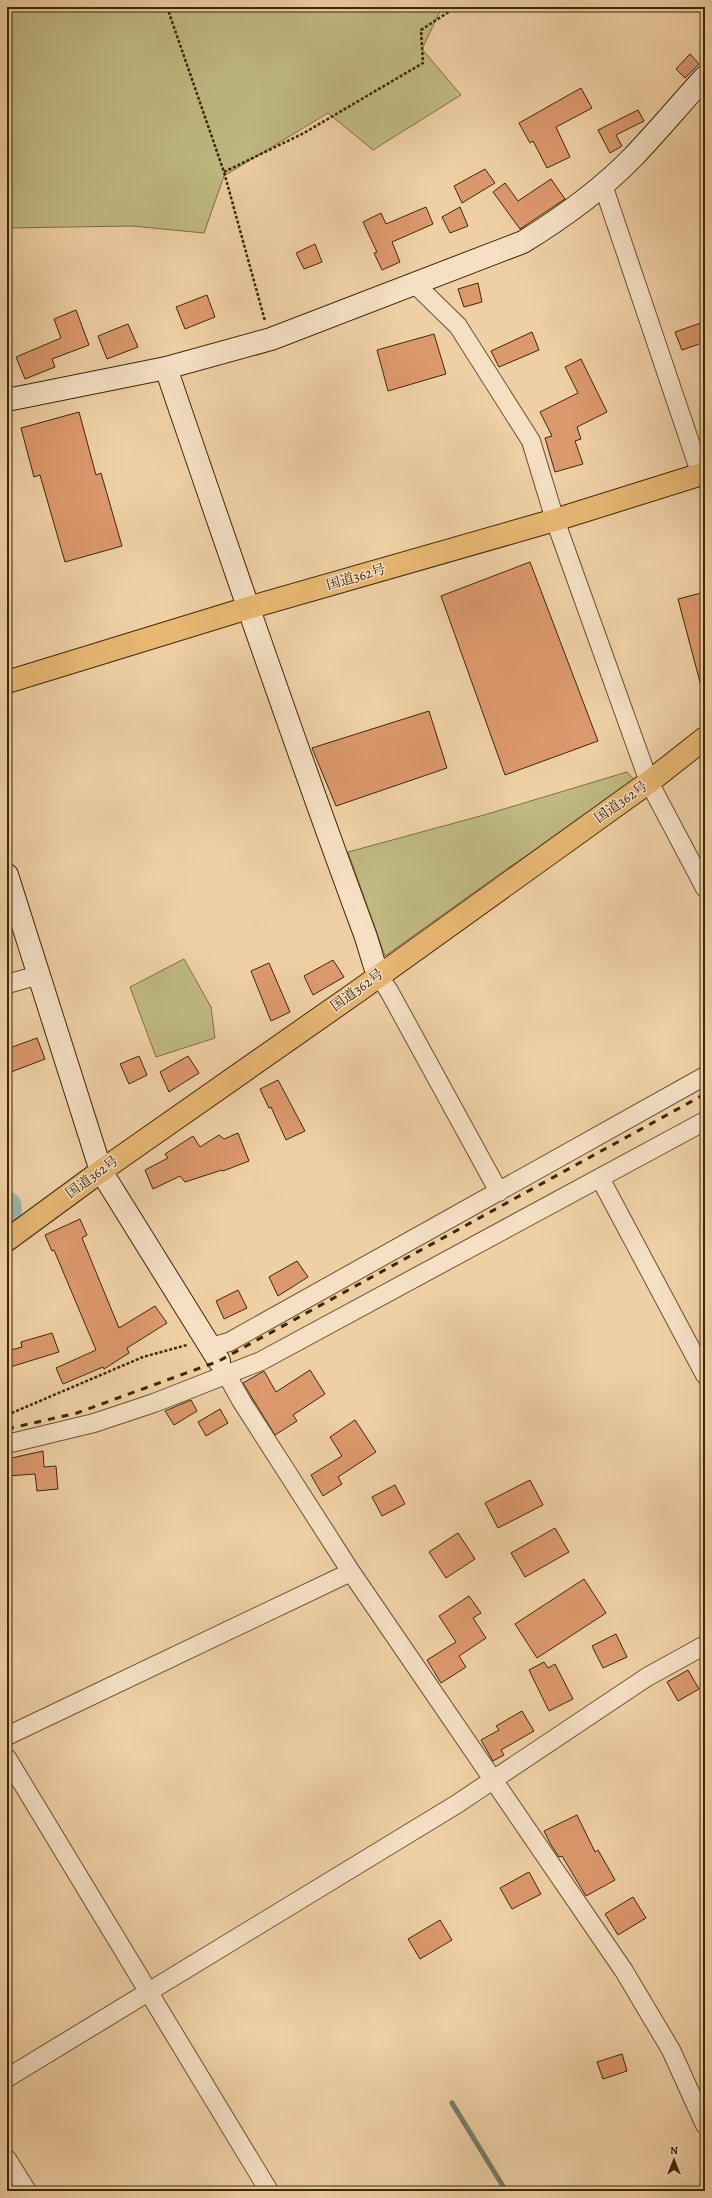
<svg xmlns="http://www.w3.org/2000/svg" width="712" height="2198" viewBox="0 0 712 2198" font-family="Alegreya,'Noto Serif JP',serif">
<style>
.green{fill:#c0b981;stroke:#7f7042}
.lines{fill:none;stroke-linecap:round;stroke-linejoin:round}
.stream{stroke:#757d67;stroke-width:5}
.river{stroke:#9ab6a9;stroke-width:29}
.building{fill:#dc996d;stroke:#3e2804}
.street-casing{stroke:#6a522c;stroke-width:20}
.secondary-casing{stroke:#3e2804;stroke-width:24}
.highway-casing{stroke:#3e2804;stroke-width:24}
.path{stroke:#3e2804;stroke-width:2.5;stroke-dasharray:3 2;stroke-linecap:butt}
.street{stroke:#f5e0c4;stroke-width:18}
.secondary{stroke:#f5e0c4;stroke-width:22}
.highway{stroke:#e8b872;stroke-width:22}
.rail{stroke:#3e2804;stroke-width:3;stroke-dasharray:7 7;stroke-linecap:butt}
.labels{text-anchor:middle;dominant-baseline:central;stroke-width:3;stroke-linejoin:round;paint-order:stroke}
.street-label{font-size:14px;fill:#3e2804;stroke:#f5e0c4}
</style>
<rect width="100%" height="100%" fill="#efd0a5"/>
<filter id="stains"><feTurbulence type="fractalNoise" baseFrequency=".005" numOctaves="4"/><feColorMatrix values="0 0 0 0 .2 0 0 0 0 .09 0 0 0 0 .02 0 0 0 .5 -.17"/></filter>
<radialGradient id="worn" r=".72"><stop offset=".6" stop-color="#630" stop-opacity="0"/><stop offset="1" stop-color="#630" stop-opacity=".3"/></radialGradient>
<path class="green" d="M7,7H442L422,49L461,95L373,150L328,113L224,176L204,233L132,226L7,228Z
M627,772L641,787L508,868L385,956L348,852L484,815Z
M184,959L211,1007L215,1038L156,1057L130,987Z"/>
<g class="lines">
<path class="stream" d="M452,2103L506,2191"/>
<path class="river" d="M7,1206V1227"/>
</g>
<path class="building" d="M690,54L699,64L685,78L676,69Z
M581,88L592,108L556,127L570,157L547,168L533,141L530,143L519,123Z
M638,110L644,121L616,135L622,146L610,153L598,130Z
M485,169L495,183L462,203L454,186Z
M551,179L565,199L520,229L493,192L505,183L518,201Z
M426,207L433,224L392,242L400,262L382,270L374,253L377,252L363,222L381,213L386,224Z
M460,207L468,226L450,233L442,217Z
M315,244L322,262L304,269L296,253Z
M478,283L482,302L464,307L458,289Z
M207,295L215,317L185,329L176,307Z
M76,310L89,345L52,359L55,367L25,379L16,357L61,338L54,319Z
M701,323L705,335V342L682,350L675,332Z
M128,324L138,347L107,359L98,336Z
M532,332L539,350L499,367L491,351Z
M434,334L446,374L388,391L377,350Z
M581,359L607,412L577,427L581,439L575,441L583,464L555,472L545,438L552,436L540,412L578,393L565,367Z
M79,412L96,475L101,473L122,546L65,562L40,475L34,477L21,428Z
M530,562L598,741L505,775L441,596Z
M705,592V686H701L678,599Z
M429,711L447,768L336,806L312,748Z
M333,960L344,977L313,995L304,976Z
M269,963L290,1012L271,1021L251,971Z
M37,1038L45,1059L11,1072L7,1060V1049Z
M139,1056L147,1075L129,1084L120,1064Z
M188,1056L199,1073L169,1092L160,1072Z
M278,1080L305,1131L286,1140L271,1107L269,1108L260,1089Z
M238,1133L249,1161L223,1171L222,1170L185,1182L180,1176L153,1189L145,1170L168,1158L165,1154L193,1136L200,1147L219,1135L224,1139Z
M80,1219L87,1235L82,1238L119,1328L155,1306L167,1323L127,1348L129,1353L104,1369L103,1367L63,1384L56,1368L96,1350L54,1250L52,1251L45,1235Z
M297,1261L308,1277L278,1296L269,1277Z
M238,1290L247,1308L224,1319L216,1301Z
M52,1333L59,1352L7,1368V1351L22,1347L21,1342Z
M310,1370L325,1394L293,1415L297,1421L275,1435L243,1383L264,1371L276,1392Z
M191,1400L197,1411L174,1425L165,1411Z
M220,1409L228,1423L206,1436L198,1422Z
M355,1420L376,1452L338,1477L342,1484L323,1496L311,1475L342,1456L330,1437Z
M43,1451L44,1467L56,1466L58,1489L37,1491L35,1474L7,1476V1459Z
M530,1480L543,1505L498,1528L485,1503Z
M395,1485L405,1504L382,1516L372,1497Z
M555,1528L569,1552L525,1577L511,1553Z
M458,1533L475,1559L446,1578L429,1552Z
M584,1579L606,1613L537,1658L515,1624Z
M469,1596L481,1613L473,1618L486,1638L459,1656L466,1667L441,1683L427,1660L456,1642L439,1616Z
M616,1634L627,1657L603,1668L592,1646Z
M544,1662L548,1668L555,1664L573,1699L549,1711L529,1670Z
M688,1670L699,1689L678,1701L667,1682Z
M522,1711L534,1731L501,1750L504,1755L493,1761L481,1740L499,1730L496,1726Z
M577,1815L595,1852L598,1850L615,1880L586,1896L562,1856L559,1857L551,1845L544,1831Z
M529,1872L541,1894L512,1909L500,1888Z
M633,1897L646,1918L618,1935L605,1914Z
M440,1920L452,1940L420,1959L408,1939Z
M622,2054L627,2071L603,2079L597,2062Z"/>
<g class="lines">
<g class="street-casing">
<path id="street" d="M603,185L701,475
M415,284L458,326L531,441L555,520L649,782L705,888
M378,975L389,991L499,1192
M7,984L39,975
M600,1178L705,1375
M211,1347L229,1342L705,1076
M219,1361L242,1402L351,1572L624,1971L671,2050L705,2125
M7,1444L94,1423L154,1403L261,1361L705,1121
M7,1736L351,1572
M7,1758L269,2191
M7,2078L457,1804L647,1677L705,1645
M7,2159L27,2191"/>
</g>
<g class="secondary-casing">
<path id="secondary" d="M166,368C230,556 294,743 363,929C369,944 372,960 378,975
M7,400L166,368L271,339L523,242C562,218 601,190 633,157C658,131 681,103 705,77
M7,875L101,1171L219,1361"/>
</g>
<g class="highway-casing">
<path id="highway" d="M7,682L248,608L555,520L705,473
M7,1240L101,1171L361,989L649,782L705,738"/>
</g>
<path class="path" d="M167,7L224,172L265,321
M224,172L304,133L423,63L421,30L456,7
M7,1415L143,1357L187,1345"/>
<use href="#street" class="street"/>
<use href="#secondary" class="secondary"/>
<use href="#highway" class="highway"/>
<path class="rail" d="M7,1429L77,1413L219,1361L705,1094"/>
</g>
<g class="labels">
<g class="street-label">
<text transform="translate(356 577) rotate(-16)">国道362号</text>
<text transform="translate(621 802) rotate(-35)">国道362号</text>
<text transform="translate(357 990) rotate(-36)">国道362号</text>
<text transform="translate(92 1177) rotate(-36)">国道362号</text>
</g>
</g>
<rect width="712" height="2198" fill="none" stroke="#efd0a5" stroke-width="24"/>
<rect x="8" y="8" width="696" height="2182" fill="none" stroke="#3e2804" stroke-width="2"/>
<rect x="12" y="12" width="688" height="2174" fill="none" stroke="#3e2804"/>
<g transform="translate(674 2160)" stroke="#f5e0c4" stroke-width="3" paint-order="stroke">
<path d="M0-3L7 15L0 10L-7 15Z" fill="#3e2804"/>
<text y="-6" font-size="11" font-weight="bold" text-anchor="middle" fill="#3e2804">N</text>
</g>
<rect width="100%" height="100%" filter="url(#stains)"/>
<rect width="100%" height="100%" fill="url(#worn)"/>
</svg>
